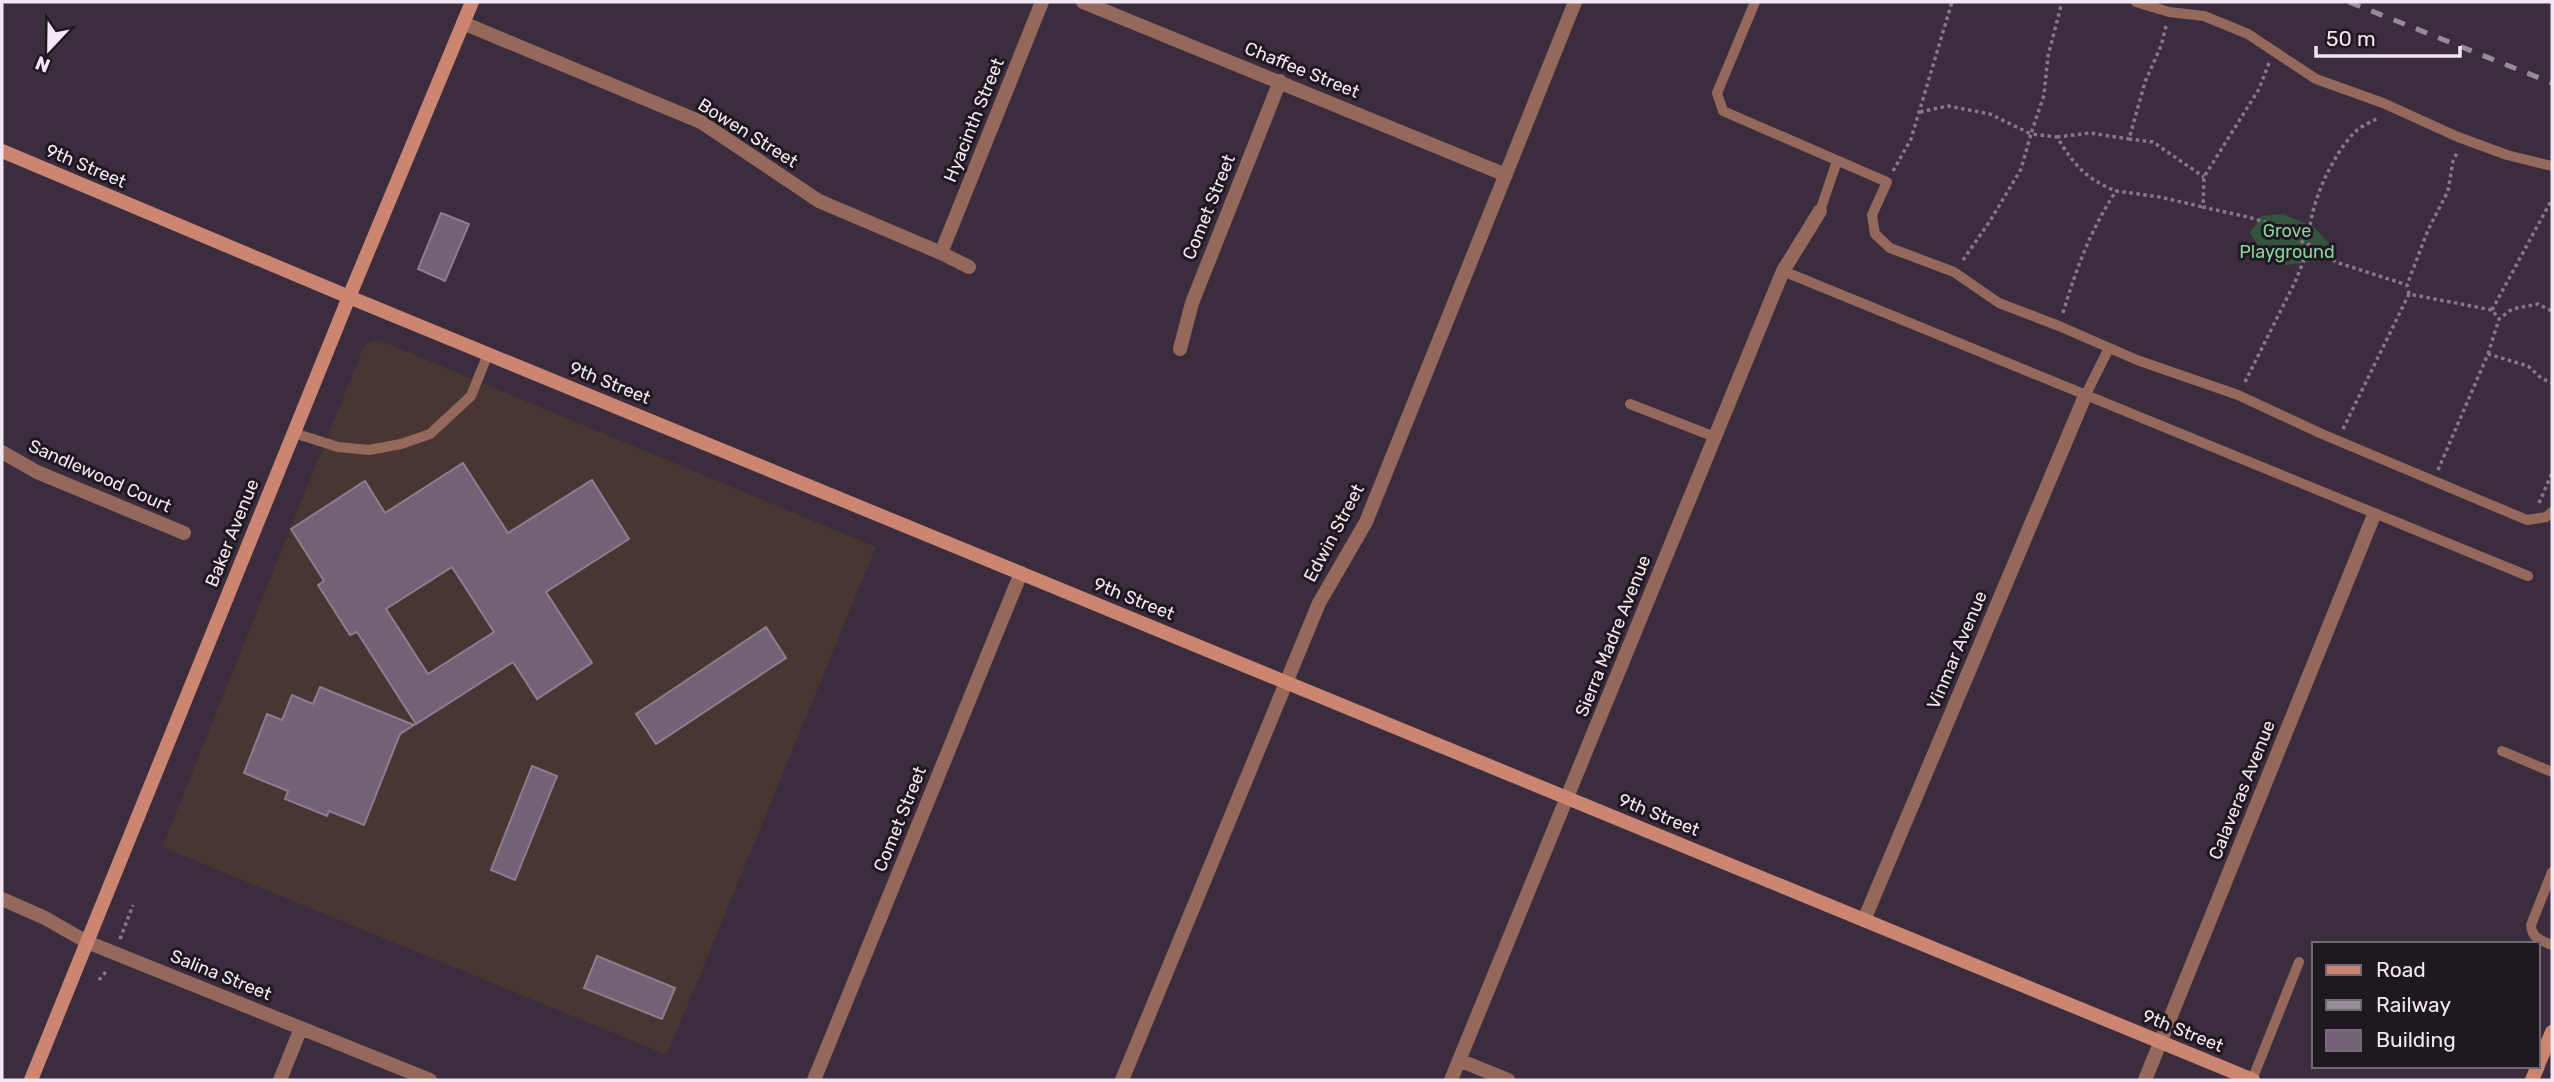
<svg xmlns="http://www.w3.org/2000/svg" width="2554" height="1082" viewBox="0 0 2554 1082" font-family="Rubik,sans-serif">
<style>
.education{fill:#493531}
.green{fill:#35543d}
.building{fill:#736175;stroke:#8e7c91;stroke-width:2;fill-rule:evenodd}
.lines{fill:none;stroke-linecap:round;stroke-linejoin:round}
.path{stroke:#857887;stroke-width:3.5;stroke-dasharray:3.5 3.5;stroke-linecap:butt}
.lane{stroke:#94685b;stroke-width:10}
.street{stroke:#94685b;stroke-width:14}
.secondary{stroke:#cb8570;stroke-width:14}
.rail{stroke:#978b99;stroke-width:5;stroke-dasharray:12 12;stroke-linecap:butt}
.labels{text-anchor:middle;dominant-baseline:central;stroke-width:6;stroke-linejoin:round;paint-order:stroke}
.street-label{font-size:18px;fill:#f2e8f3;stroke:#1f1820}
.park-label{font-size:18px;fill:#8ad39d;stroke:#1f1820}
</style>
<rect width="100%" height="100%" fill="#3c2d3e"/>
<path class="education" d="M379,340L876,547L667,1055L162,847L364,346L371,341Z"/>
<path class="green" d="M2283,214L2314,227L2332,247L2316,261L2286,265L2267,259L2250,233L2261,216Z"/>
<path class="building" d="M441,213L469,224L445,281L418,269Z
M463,463L508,533L592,480L629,539L546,592L592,663L537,699L513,662L416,724L357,632L350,635L318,585L324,581L291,529L365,481L385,513ZM452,567L494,632L428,674L386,609Z
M766,627L786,658L656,744L636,714Z
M320,687L414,725L400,734L364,825L329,811L327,816L285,799L288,791L244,773L267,714L282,720L292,695L313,704Z
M532,766L557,776L515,880L491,870Z
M597,956L675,988L662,1019L584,988Z"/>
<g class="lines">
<path class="path" d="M2166,26L2161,46L2145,82L2129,139L2153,142L2204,177
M2269,63L2259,89L2204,177L2203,207C2240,216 2281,220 2309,248
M1920,112L1948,106L1990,114L2031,134L2044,95L2048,56L2062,2
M2057,137L2090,133L2129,139
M1893,171L1911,139L1952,2
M2309,246C2306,212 2331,156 2355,132C2361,126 2371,122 2378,118
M1963,260L1990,221L2021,169L2031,134L2057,137C2074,165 2086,179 2116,191
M2409,294L2407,285L2428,230L2448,191L2453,161L2457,153
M2492,310L2552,199
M2063,313C2076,269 2091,229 2116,191L2160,197L2203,207
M2488,354L2499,319L2512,309L2538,304L2552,311
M2245,382L2295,282L2309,248L2339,263L2407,285
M2343,429L2409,294L2492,310L2499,319
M2438,470L2488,354L2528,366L2541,378L2552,383
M2539,503L2552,473
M120,939L133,905
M99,980L108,969"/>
<path class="lane" d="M1755,2L1717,93L1723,111L1887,182L1872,215L1875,234L1890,248L1954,272L1999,303L2059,326L2137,360L2238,395L2322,434L2527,520L2546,517L2552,512
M2136,2L2169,12L2204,16L2248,34L2316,79L2383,103L2458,137L2507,155L2552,166
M1820,211L1837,161
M1783,271L2528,576
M2085,396L2109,348
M1630,404L1715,437
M294,433L338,447L369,450L401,444L430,434L471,396L488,354
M2502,751L2552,772
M2552,872L2531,925C2532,939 2541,940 2552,945
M2252,1080L2299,962"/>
<path class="street" d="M1083,2L1506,175
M463,23L701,122L819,201L941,253L969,267
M941,253L1042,2
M1180,349L1192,303L1280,81
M2,452L37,472L184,533
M2,899L45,918L87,942L430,1080
M1864,920L2085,396
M1459,1060L1508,1080
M280,1080L301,1028
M814,1080L1021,573
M1122,1080L1319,603L1366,522L1575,2
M1451,1080L1783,271L1820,211
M2145,1080L2374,515"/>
<path class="secondary" d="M2,151L349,297L2253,1080
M2538,1065L2552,1032
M31,1080L349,297L472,2
M2532,1080L2538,1066"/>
<path class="rail" d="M2349,2L2552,83"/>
</g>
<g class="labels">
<g class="street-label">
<text transform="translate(1302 70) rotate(22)">Chaffee Street</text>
<text transform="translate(974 120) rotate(-68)">Hyacinth Street</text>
<text transform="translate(748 133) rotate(32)">Bowen Street</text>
<text transform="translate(86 166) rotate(23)">9th Street</text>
<text transform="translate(1209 207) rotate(-68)">Comet Street</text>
<text transform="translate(610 383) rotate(22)">9th Street</text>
<text transform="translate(100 476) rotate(24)">Sandlewood Court</text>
<text transform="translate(232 533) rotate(-68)">Baker Avenue</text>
<text transform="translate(1334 533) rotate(-62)">Edwin Street</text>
<text transform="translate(1134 599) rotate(22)">9th Street</text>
<text transform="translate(1613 636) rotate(-68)">Sierra Madre Avenue</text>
<text transform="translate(1957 650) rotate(-67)">Vinmar Avenue</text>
<text transform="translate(2242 790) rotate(-68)">Calaveras Avenue</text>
<text transform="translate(1659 815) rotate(22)">9th Street</text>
<text transform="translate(900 819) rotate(-68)">Comet Street</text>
<text transform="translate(221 975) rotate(22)">Salina Street</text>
<text transform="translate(2183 1031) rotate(22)">9th Street</text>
</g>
<g class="park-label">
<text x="2287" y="231">Grove<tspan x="2287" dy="21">Playground</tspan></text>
</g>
</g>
<rect width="2554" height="1082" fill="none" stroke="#f2e8f3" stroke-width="7"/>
<rect x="2312" y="942" width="228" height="126" fill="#1f1820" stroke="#736b74" stroke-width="2"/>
<rect x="2326" y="965" width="35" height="10" fill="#cb8570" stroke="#736b74" stroke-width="2"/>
<text x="2376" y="977" font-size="21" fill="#f2e8f3">Road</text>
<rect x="2326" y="1000" width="35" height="10" fill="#978b99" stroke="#736b74" stroke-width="2"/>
<text x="2376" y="1012" font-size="21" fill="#f2e8f3">Railway</text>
<rect x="2326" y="1030" width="35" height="21" fill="#736175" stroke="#736b74" stroke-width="2"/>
<text x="2376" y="1047" font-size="21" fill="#f2e8f3">Building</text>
<g transform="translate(49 49) rotate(202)" stroke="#1f1820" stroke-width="5" paint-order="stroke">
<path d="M0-5L12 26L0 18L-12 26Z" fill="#f2e8f3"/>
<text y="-10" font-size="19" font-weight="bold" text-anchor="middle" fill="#f2e8f3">N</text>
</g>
<path d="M2316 46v10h144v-10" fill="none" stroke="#f2e8f3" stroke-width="3.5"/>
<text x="2326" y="46" font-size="21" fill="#f2e8f3" stroke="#1f1820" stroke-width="5" paint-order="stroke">50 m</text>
</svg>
